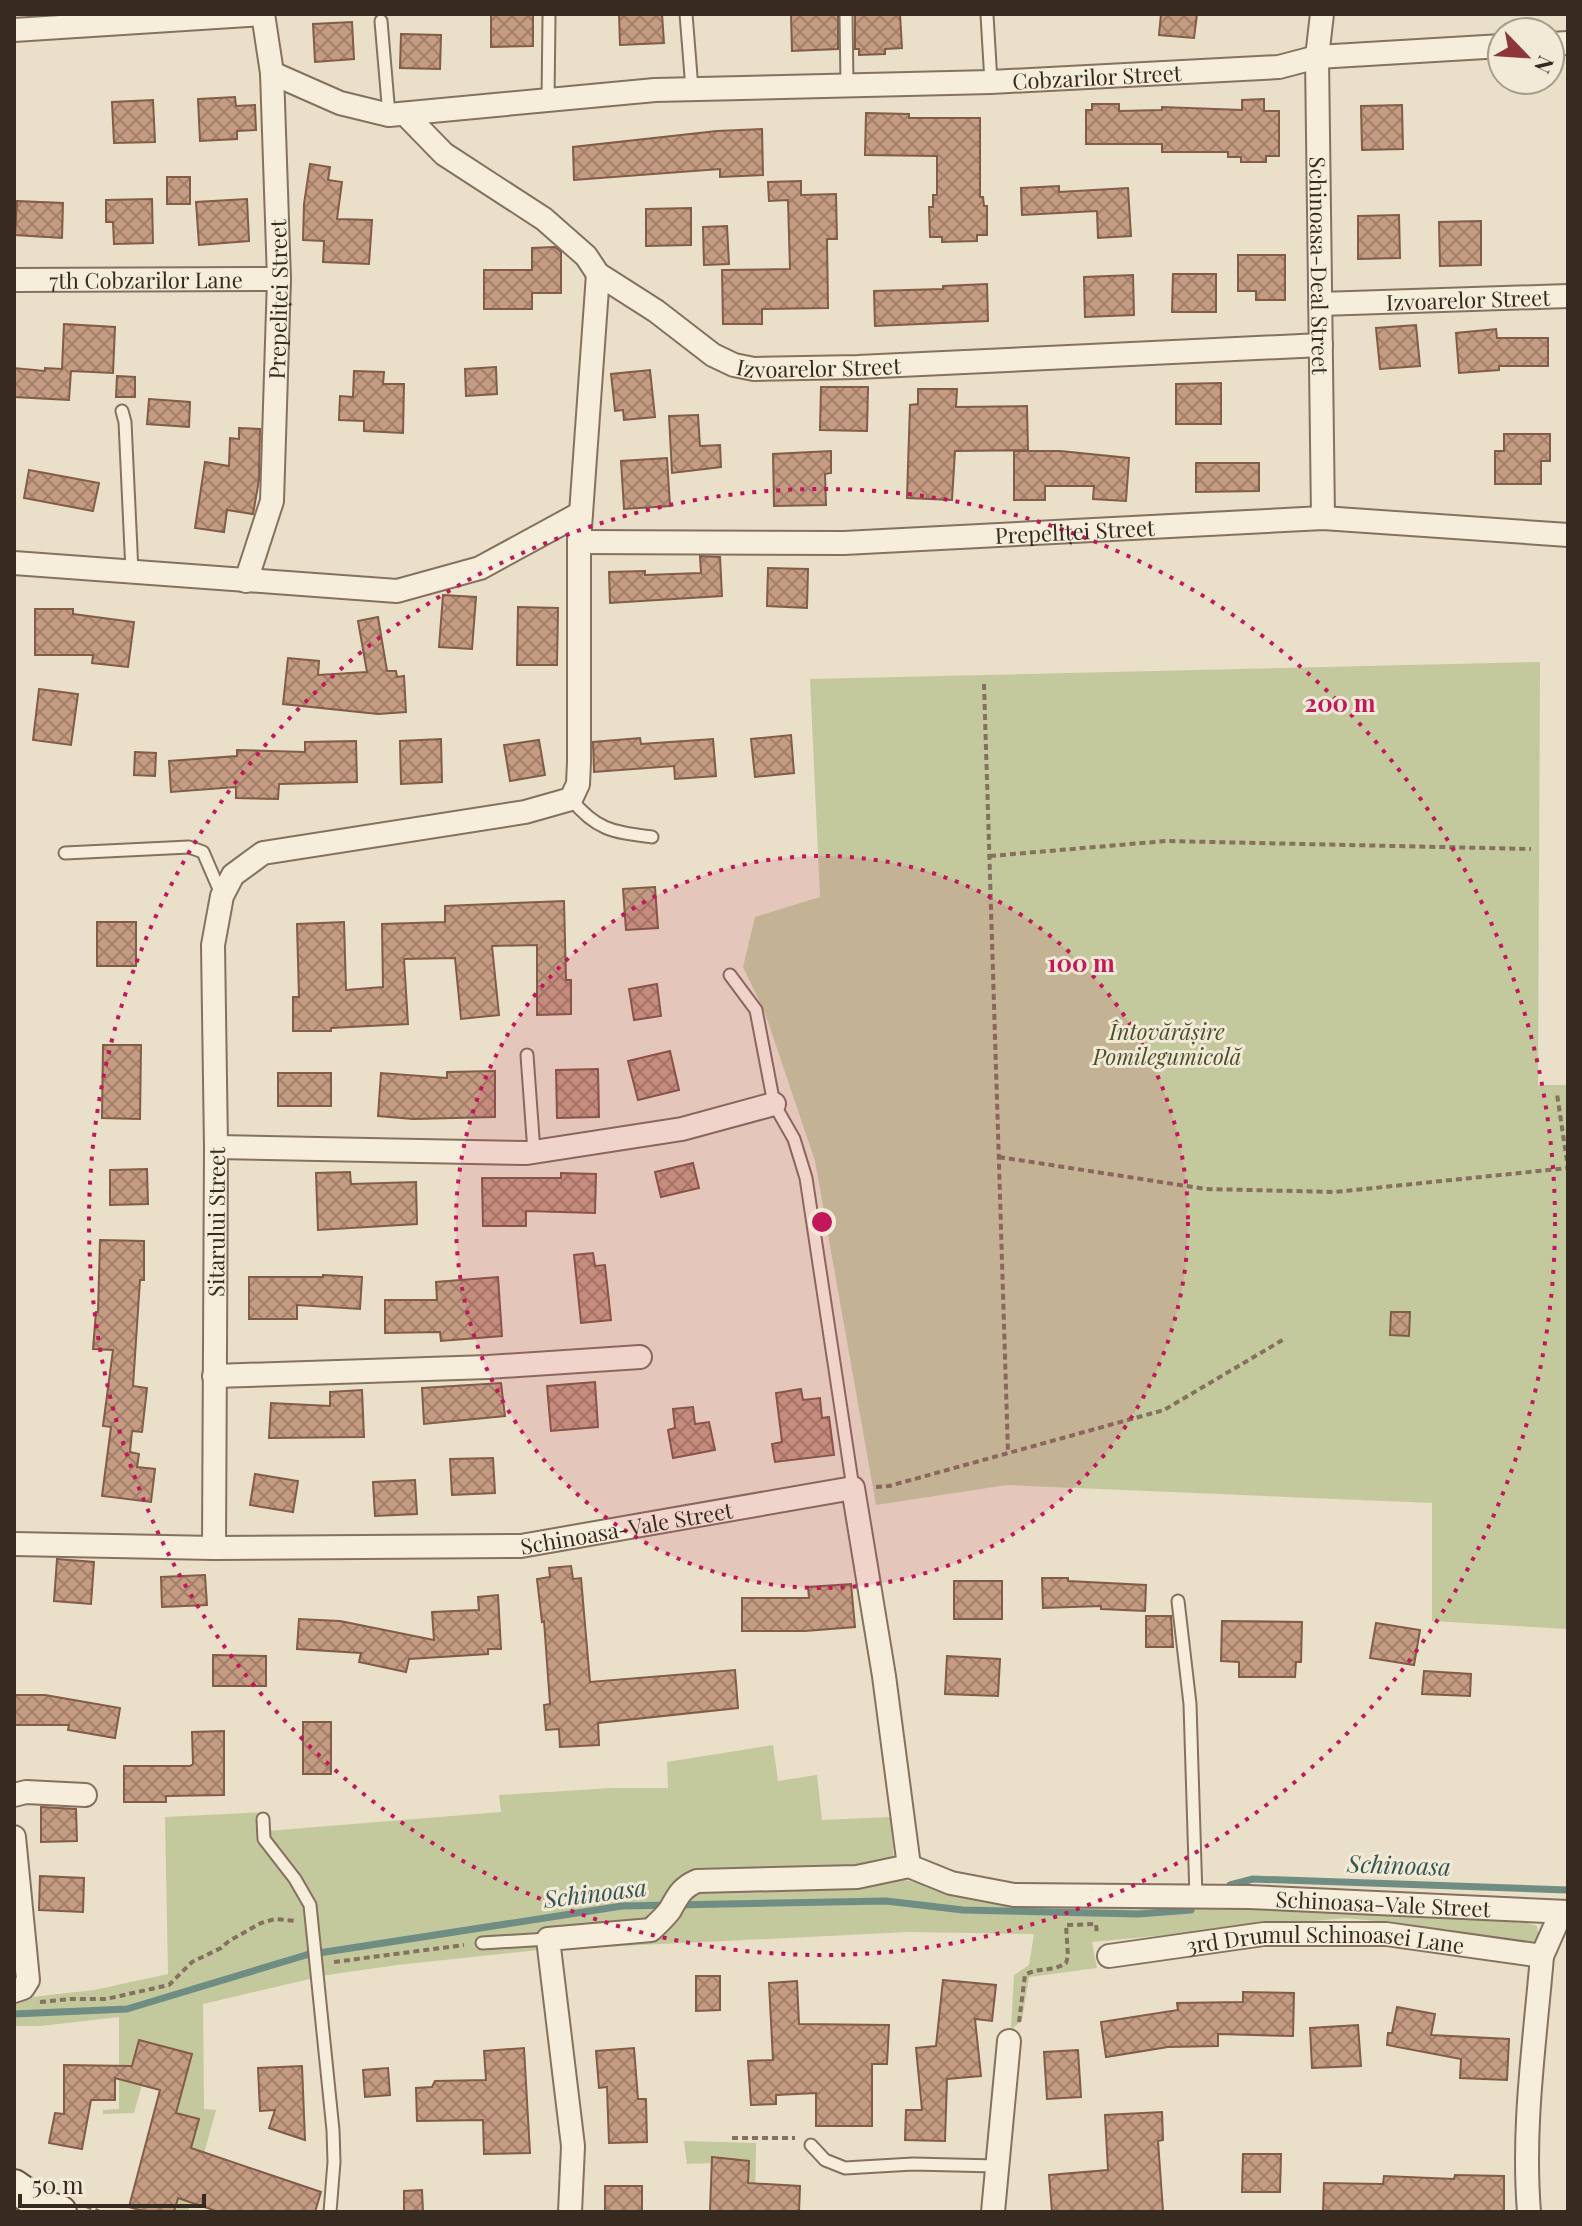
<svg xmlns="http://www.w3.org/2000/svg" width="1582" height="2226" viewBox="0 0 1582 2226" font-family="'Playfair Display',serif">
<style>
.garden{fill:#c4c89d}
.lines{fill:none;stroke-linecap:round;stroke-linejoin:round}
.stream{stroke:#708d84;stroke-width:7}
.building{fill:url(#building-cross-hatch);stroke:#815c47;stroke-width:2}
.lane-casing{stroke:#85715f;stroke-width:15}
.street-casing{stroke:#85715f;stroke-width:26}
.secondary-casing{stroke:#675342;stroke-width:36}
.path{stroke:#85715f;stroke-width:4;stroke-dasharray:6 4;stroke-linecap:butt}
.lane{stroke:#f6eddb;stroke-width:11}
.street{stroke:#f6eddb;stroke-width:22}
.secondary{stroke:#f6eddb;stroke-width:32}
.ring{fill:none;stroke:#c2185b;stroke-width:4;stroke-dasharray:4 8}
.labels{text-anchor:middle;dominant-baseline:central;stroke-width:6;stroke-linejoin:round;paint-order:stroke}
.street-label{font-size:22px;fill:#372b21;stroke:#f2e9d7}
.park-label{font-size:22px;font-style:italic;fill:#49512a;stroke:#f2e9d7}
.water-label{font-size:24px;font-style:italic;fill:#325551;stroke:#f2e9d7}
.centre{fill:#c2185b;stroke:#f2e9d7;stroke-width:4}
.ring-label{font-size:24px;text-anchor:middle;font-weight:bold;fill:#c2185b;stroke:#f2e9d7;stroke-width:6;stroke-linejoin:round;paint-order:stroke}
</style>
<defs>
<pattern id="building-cross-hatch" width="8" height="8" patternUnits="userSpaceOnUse" patternTransform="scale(2)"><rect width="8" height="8" fill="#c59b82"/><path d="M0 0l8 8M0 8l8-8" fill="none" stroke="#a17f6a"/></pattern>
</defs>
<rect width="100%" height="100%" fill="#eadfc8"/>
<path class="garden" d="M1540,662L1538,1085H1566L1568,1101V1629L1432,1621V1503L1007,1485L876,1505L815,1161L765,1013L743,967L755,917L820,897L810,679Z
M773,1745L778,1781L817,1775L822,1820L891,1817L895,1878L979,1896L1341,1908L1526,1923L1537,1926L1539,1938L1529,1945L1384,1922L1346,1918L1092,1942L1097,1968L1029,1977L1022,2020L1011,2030L1014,1975L1029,1965L1034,1934L909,1932L538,1950L397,1965L327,1975L203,2004L204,2109L216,2110L188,2212H174L199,2120L161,2109L180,2095L192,2054L139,2040L128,2081L142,2085L134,2113L103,2114V2110L119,2109V2017L41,2026H14V1999L94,1990L168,1974L165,1817L268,1812L267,1831L501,1812L499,1795L612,1788H668L667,1762Z
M684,2141L756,2143L755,2212H748L749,2161L712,2157V2163L687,2164Z"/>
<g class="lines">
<path class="stream" d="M1230,1885L1253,1879L1568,1890
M14,2014L127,2009L306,1955L622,1906L886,1901L963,1910L1138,1914L1191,1910"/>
</g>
<path class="building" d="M491,14H533V46L491,47Z
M619,14H662L664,43L620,45Z
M791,14L838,15V49L792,51Z
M900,14L902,48L885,49V54L859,55V49H855V15Z
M1161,14H1197L1194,38L1159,35Z
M352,22L354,59L315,62L313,24Z
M401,34L441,35L440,69L400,68Z
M235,97L236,106L255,105L256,130L237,131V139L200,141L198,99Z
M1264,99V111H1279V156H1266V162H1241V157H1228V152H1162V144H1086V110H1092V104H1119V111L1162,110V107L1242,110V100Z
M153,100L155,142L114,143L112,102Z
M1402,105L1403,149L1362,150L1361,106Z
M866,113L909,114V118H980V197H983L984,206H987V235H977V241L942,242V237H930L929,207H933V195H937V156L865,155Z
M762,129L763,175L720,177V169L574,180L573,147L717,131Z
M310,164L330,167L328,180L342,182L337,219L372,220L369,264L323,262L324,241L303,240L304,204Z
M167,177H190V204H167Z
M801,181V195L836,194L837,239H827L828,308L762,309V324H723L722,270L790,269L788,200L769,201L768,182Z
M1059,186V192L1128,188L1131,236L1098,238L1097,211L1022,215L1021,188Z
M152,199L153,243L114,244L113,222H106V200Z
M247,199L249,241L199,245L196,202Z
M17,201L63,203L62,238L15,235Z
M691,208V245L646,246V209Z
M1399,215L1400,258L1358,259V216Z
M1481,221V265L1440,266L1439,222Z
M727,226L729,264L704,265L703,227Z
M555,247L561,252V293H532V309H484V270H532V248Z
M1238,255H1285V300H1256V291H1238Z
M1173,274H1216V312H1172Z
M1133,275L1134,315L1085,317L1084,277Z
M987,284L988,321L875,326L874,291L943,289V286Z
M64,324L115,327L113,373L71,371L69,400L14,397V368L45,371V368L62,369Z
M1416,325L1420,366L1380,369L1376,328Z
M1496,329L1497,338H1548V366H1499V370L1459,373L1456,333Z
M496,367L497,394L466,396L465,369Z
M650,370L655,417L624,420L623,410L615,411L611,374Z
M354,371L384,372L383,384H404L403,433L364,431V421L339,420L340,396L353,397Z
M117,376L135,377V397H116Z
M1221,383V424H1176V384Z
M821,387H868L867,431L820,430Z
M918,389H957L956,407L1027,406L1028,450L955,451L952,500L907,498L910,405L918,404Z
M149,399L190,402L189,427L147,424Z
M698,415L700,446L720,445L721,467L672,473L669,416Z
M239,428L260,429L259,480L253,514L227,510L224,532L195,528L205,462L229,466L230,438L239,439Z
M1504,434H1550V461H1541V484H1495V451H1504Z
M831,451V473L825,474L826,505L774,506L773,454Z
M1014,451H1060L1129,458L1126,501L1093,499L1094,486H1045V500H1014Z
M667,458L670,506L624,509L621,461Z
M1196,463H1259V491L1196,492Z
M29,470L99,483L93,511L24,498Z
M700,556L720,557L722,596L610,603L609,572L645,571V575L701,573Z
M768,568L808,569L807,608L767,606Z
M443,595L476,597L472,649L439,647Z
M518,607L558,608L557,665H517Z
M35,609H73V614L134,622L128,667L92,663L93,655H35Z
M378,617L387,671H396L397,677L404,676L406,712L378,714L283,704L288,658L319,661L318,675L367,672L358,621Z
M39,689L78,694L71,745L33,740Z
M791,735L794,773L755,777L751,739Z
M640,738L641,744L713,739L716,776L675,779L674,766L594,772L593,742Z
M441,739L442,782L401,784L400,741Z
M539,740L545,775L510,781L504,745Z
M356,741L357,782L279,784L278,799L236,798V787L171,792L169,761L237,756V750L305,752V742Z
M135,752L156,753L155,776L134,775Z
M655,887L658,928L626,930L623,889Z
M564,901L566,980H571V1014L537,1015V945L492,946L499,1015L461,1019L455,958L404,959L408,1024L331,1028V1031H293V997H299L297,924L344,922L346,990L383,987L382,924L445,922V906Z
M97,922H136V966H97Z
M657,984L661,1016L634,1020L629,989Z
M103,1045H141L140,1119L102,1118Z
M670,1051L679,1090L638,1100L628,1061Z
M598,1069L599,1117L557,1118L556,1070Z
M495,1071V1117L413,1119L378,1116L381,1073L447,1078V1072Z
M278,1073H331V1106H278Z
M693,1163L699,1188L661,1197L655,1172Z
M147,1169L148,1204L110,1205V1170Z
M350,1172L351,1184L416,1182L417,1224L318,1230L316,1173Z
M561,1173L596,1174L595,1213L526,1211V1226H483L482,1178H561Z
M100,1240L144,1241V1280H140L133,1386L147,1388L142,1432L132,1431L130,1452L139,1454L137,1467L155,1469L151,1502L102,1496L111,1427L103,1426L113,1350L93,1349L96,1312H98Z
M593,1253L595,1266L605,1265L611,1320L581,1323L574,1255Z
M323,1275L362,1277L360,1309L297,1305V1319H249V1277H323Z
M498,1277L502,1336L441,1341L440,1332L385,1333V1300H437L436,1282Z
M1391,1312H1410L1409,1336L1390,1335Z
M595,1382L598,1427L551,1431L547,1386Z
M501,1383L505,1416L424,1424L422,1388Z
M801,1389L803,1400L820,1398L822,1418L829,1417L834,1455L775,1462L772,1444L782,1442L776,1393Z
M362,1390L364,1437L269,1438L271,1403L330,1406V1392Z
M693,1407L695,1424L709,1422L715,1450L673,1458L668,1430L675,1428L673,1409Z
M493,1458L495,1493L452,1495L450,1459Z
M255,1474L298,1481L293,1512L250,1505Z
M415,1480L417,1514L375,1516L373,1482Z
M57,1559L94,1562L91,1604L54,1601Z
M571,1566L573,1579L581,1578L590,1682L735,1670L738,1708L598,1723L599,1745L560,1747L559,1729L546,1730L544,1705L550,1704L544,1621L542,1622L537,1579L550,1577L549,1568Z
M205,1575L207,1605L162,1607L161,1577Z
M1042,1578H1068V1581L1146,1585L1145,1611L1101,1609V1606L1043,1608Z
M954,1581H1002V1619H954Z
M851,1584L855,1627L805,1631H742V1598H809L808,1587Z
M498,1595L501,1649H488V1654L409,1659L406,1672L359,1662L361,1653L297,1649L299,1619L340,1621L434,1640L432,1612L479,1610L478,1597Z
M1146,1616H1171L1173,1647H1146Z
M1222,1621L1302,1622L1301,1662H1296L1295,1677H1239V1662L1221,1661Z
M1376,1623L1420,1630L1414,1665L1370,1658Z
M213,1655L266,1656V1686H213Z
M947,1656L1000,1659L998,1696L945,1694Z
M1424,1671L1471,1674L1470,1696L1422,1694Z
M14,1695H45L120,1708L115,1738L68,1730L69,1725H14Z
M303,1722H331V1774H303Z
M224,1731V1795L166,1796V1802H124V1766H190L193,1764L192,1732Z
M41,1807L76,1809L77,1841L41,1842Z
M40,1876L84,1878L83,1912L39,1910Z
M696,1976H720V2010L696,2011Z
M943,1980L996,1985L992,2021L975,2019L981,2076L947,2079L945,2141L905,2140L906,2110H922L916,2048L936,2046Z
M797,1981L799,2024L889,2025L887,2064H872V2126H816V2093L776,2095V2104L751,2105L748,2061L773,2060L769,1983Z
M1243,1992L1294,1993L1293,2036L1218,2034V2046L1168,2047L1106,2057L1101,2022L1178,2010L1177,2003L1243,2002Z
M1397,2007L1435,2014L1431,2035L1509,2039L1507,2080L1460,2078L1461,2059L1387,2045L1388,2033H1392Z
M1358,2025L1361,2066L1312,2068L1310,2028Z
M139,2040L192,2054L176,2113L199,2119L191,2148L321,2192L315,2212H219L178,2198L174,2212H147L129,2207L160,2090L115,2078V2100H91L82,2149L49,2143L55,2113L64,2114V2065L132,2066Z
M524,2048L530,2153L484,2154L483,2120L417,2121L416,2088L432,2087L435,2081L486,2080L484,2051Z
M634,2048L638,2099H646L647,2142L609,2143L607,2087L599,2088L596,2051Z
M1078,2050L1081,2097L1047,2099L1044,2052Z
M302,2066L305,2140L269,2128L275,2110L260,2111L258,2068Z
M388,2068L390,2095L365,2097L363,2070Z
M1162,2112L1163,2140L1158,2141L1163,2211L1052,2212L1049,2175L1108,2170L1105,2115Z
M1243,2154H1281L1280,2192H1242Z
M712,2157L749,2161L748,2183L800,2186L799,2212H710Z
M1455,2175L1504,2176V2212H1323L1324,2183L1383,2184L1384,2176L1454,2179Z
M605,2186H642V2212H605Z
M422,2190L423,2212H404V2191Z"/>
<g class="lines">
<g class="lane-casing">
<path id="lane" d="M686,14L692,89
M846,14L847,85
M987,15L991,82
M381,21L389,115
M548,99L549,17
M122,411L125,422L132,572
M571,799C597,831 614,832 652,837
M65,853L189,847L203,852L222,896
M730,975L756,1010L774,1104L794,1139L806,1178L853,1488
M527,1055L534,1152
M1178,1601L1190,1704L1196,1897
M263,1819L264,1839L295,1879L310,1905L333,2130L334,2162L330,2212
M482,1943L548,1939
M811,2145L825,2160L845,2168L913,2164L996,2166"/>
</g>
<g class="street-casing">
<g id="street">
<path id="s1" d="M1322,14L1317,57L1323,518"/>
<path d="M14,30L263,14"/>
<path d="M1550,44L1568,43"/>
<path id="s2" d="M272,73L340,103L389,115L655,90L991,82L1279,67L1317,57L1502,46"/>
<path id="s3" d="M405,114L444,154L544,219L586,256L598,274L656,311L713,355L734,365L754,369L858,367L1321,345"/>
<path id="s4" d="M14,280L279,279"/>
<path id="s5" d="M1320,304L1568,296"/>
<path id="s6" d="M579,542L844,543L1323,518L1568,535"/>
<path d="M14,563L397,591L480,568L581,513"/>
<path id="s7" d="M246,581L272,501L279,279L272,73L263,14"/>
<path d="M216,1147L527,1153L682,1129L774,1104"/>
<path d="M214,1376L488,1367L640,1357"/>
<path id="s8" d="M14,1544L214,1548L521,1546L853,1488L884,1676L909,1866"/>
<path id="s9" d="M214,1548L216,1147L213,945L222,896L233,875L263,853L525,812L571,799L578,784L579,762V542L598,274"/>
<path d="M14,1795L26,1792L85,1795"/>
<path d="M14,1837L28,1980L23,1988L14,1991"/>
<path id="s10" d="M1109,1956L1264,1934H1386L1542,1956L1561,1913"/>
<path id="s11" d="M570,2212L573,2146L548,1939L651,1930C657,1924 665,1917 670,1910C678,1896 681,1888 697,1881L857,1877L909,1866L951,1883L1014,1895L1249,1897L1568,1912"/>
<path d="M993,2212L1009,2041"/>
<path d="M1529,2212C1522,2126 1535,2041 1542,1956"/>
</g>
</g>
<g class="secondary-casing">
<path id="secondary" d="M14,2186L44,2207L60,2212"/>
</g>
<path class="path" d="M984,684L1008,1453
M990,856L1166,841L1531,849
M999,1157L1206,1189L1335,1192L1568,1168L1557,1094
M876,1487L889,1486L1164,1410L1286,1338
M334,1962L464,1945
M40,2002L70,1999H106L169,1985L192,1962L221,1948L229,1941L261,1923L275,1919L296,1921
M1019,2022L1025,1975C1037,1967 1053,1972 1066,1963L1068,1956L1066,1925L1096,1924L1097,1935
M732,2138H795
M86,2206L100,2212"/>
<use href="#lane" class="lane"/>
<use href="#street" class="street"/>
<use href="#secondary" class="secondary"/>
</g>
<circle cx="822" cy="1222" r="366" fill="#c2185b" fill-opacity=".12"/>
<g class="ring">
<circle cx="822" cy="1222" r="366"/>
<circle cx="822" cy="1222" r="733"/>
</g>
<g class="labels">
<g class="street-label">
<text stroke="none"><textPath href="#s2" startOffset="834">Cobzarilor Street</textPath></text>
<text stroke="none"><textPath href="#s1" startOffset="252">Schinoasa-Deal Street</textPath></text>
<text stroke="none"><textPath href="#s4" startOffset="132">7th Cobzarilor Lane</textPath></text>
<text stroke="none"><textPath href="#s7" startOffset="286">Prepeliței Street</textPath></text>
<text stroke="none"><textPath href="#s5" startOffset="148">Izvoarelor Street</textPath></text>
<text stroke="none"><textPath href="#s3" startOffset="502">Izvoarelor Street</textPath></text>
<text stroke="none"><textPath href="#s6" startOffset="496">Prepeliței Street</textPath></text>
<text stroke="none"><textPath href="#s9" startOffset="326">Sitarului Street</textPath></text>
<text stroke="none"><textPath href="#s8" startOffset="614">Schinoasa-Vale Street</textPath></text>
<text stroke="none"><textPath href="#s11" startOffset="1138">Schinoasa-Vale Street</textPath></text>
<text stroke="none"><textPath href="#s10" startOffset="218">3rd Drumul Schinoasei Lane</textPath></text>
</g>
<g class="park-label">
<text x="1167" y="1031">Întovărășire<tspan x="1167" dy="25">Pomilegumicolă</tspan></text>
</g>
<g class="water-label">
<text transform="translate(1399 1864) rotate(2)">Schinoasa</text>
<text transform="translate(595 1892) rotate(-7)">Schinoasa</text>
</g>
</g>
<circle cx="822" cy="1222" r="12" class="centre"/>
<g class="ring-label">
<text x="1340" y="712">200 m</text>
<text x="1081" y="972">100 m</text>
</g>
<rect width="1582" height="2226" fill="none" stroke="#372b21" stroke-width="32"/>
<g transform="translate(1526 56) rotate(115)"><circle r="38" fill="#f2e9d7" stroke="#a79d8e" stroke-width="2"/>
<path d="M0-6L14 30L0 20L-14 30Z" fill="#8e3539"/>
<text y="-12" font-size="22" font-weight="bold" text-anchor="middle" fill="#372b21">N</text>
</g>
<path d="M20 2194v12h184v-12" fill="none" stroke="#372b21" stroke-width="4"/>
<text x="32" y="2194" font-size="24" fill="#372b21" stroke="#f2e9d7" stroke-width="6" paint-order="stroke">50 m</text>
</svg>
